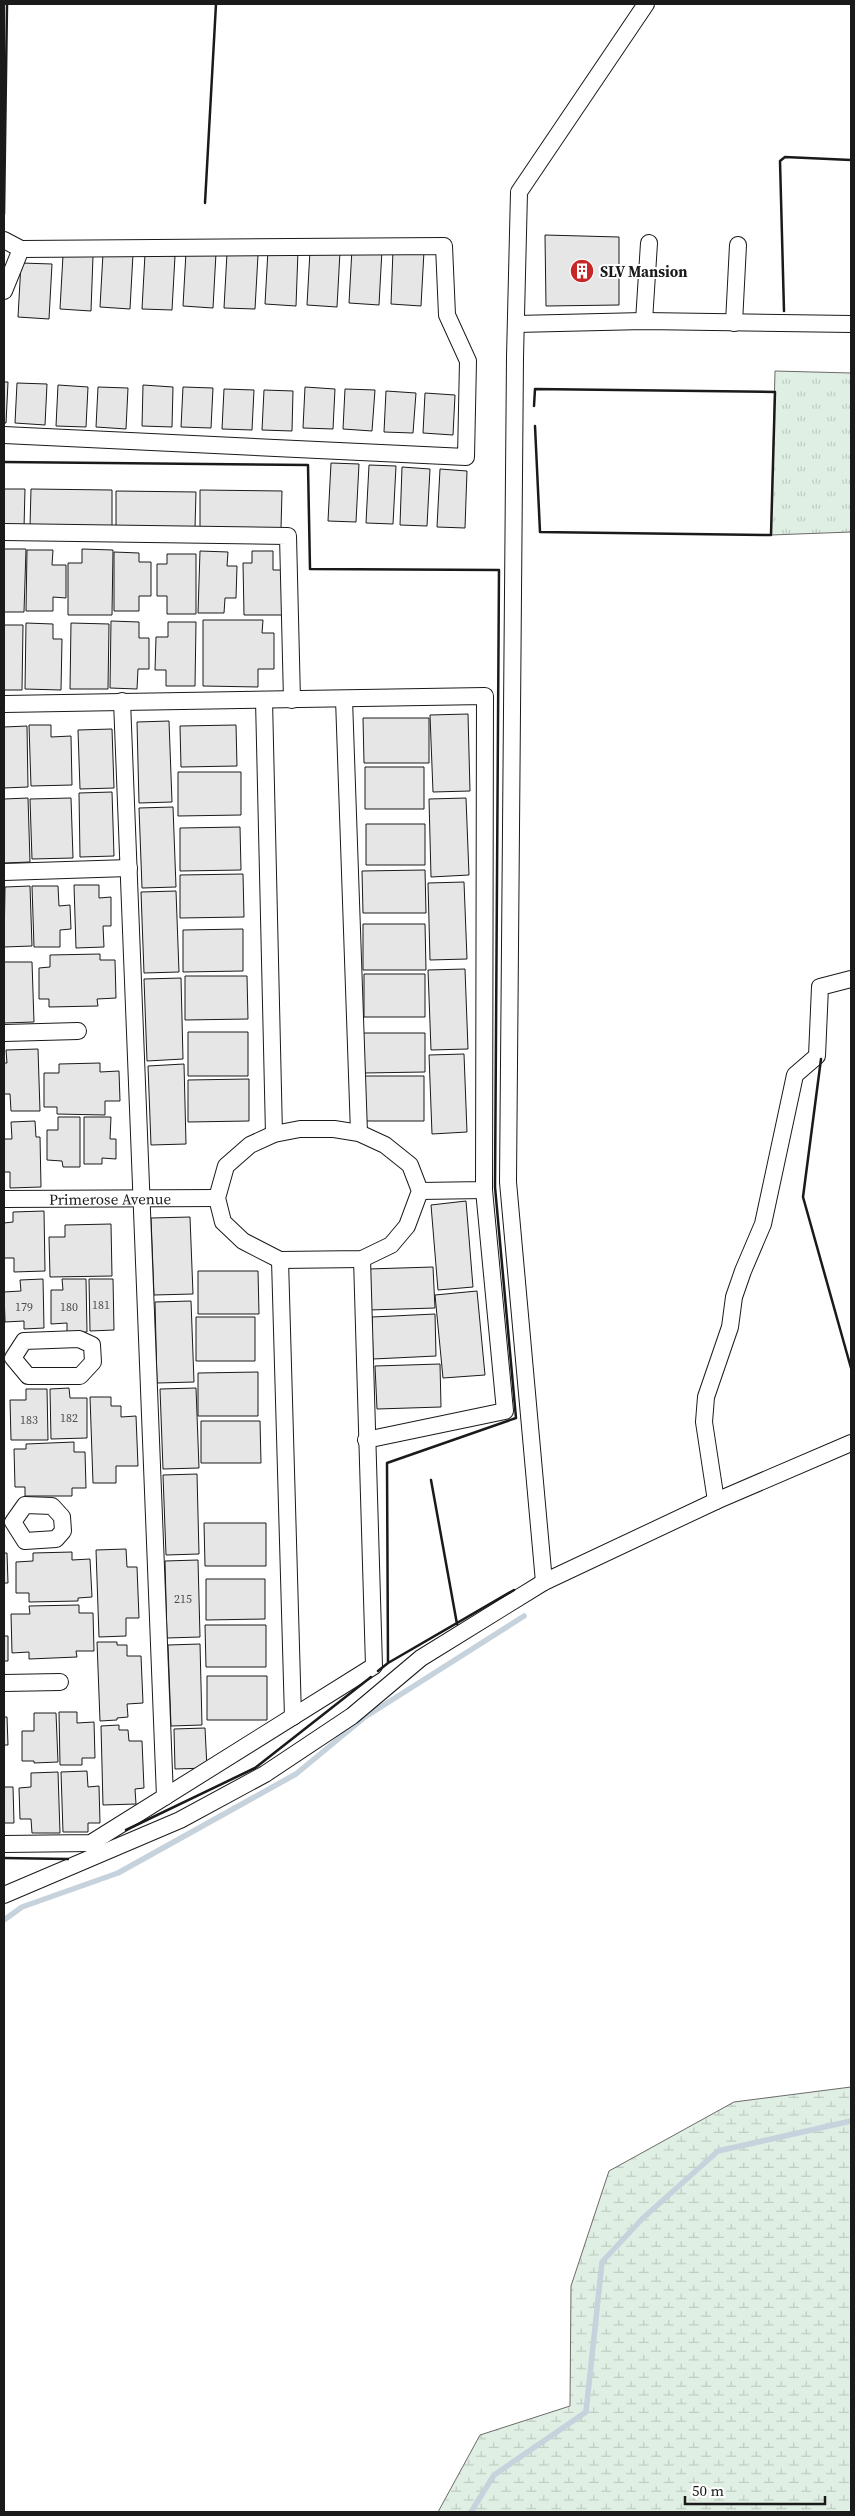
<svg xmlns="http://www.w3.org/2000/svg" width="855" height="2516" viewBox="0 0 855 2516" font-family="'Source Serif 4',serif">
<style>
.grass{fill:url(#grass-tufts);stroke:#6a6a6a}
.wetland{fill:url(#wetland-marsh);stroke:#6a6a6a}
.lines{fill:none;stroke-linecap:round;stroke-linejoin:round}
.stream{stroke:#c6d2dc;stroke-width:5.5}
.building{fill:#e6e6e6;stroke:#1a1a1a}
.minor-casing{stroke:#1a1a1a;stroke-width:18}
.minor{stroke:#fff;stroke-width:16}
.wall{stroke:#1a1a1a;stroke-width:2.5}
.labels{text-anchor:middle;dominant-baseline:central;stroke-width:4;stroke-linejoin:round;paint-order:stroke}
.number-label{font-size:12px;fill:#4d4d4d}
.poi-label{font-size:15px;font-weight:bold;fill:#1a1a1a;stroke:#fff;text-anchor:start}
.street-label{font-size:15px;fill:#1a1a1a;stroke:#fff}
</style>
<defs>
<pattern id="grass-tufts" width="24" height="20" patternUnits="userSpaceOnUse" patternTransform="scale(1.25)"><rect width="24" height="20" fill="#e0efe3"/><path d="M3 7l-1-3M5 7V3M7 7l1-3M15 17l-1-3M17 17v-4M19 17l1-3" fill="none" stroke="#c0ccc2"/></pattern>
<pattern id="wetland-marsh" width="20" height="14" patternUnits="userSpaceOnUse" patternTransform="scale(1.25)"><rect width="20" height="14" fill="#e0efe3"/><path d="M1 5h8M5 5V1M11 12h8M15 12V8" fill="none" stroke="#c0ccc2"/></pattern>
</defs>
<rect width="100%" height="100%" fill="#fff"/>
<path class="grass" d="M775,371L851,373V532L771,535Z"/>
<path class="wetland" d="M851,2087V2512H438L480,2435L570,2406L571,2286L609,2171L734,2102Z"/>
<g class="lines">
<path class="stream" d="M4,1920L22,1907L118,1873L296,1774L365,1717L524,1616
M471,2512L494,2475L586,2412L602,2262L642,2219L718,2151L851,2121"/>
</g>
<path class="building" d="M545,235L619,237V305L546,306Z
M352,249L382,250L379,305L349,303Z
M268,250L298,251L296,306L265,304Z
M393,250L424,251L421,306L391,304Z
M310,251L340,252L337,307L307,305Z
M186,252L216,253L213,308L183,306Z
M103,253L133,254L130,309L100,307Z
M227,253L258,255L255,309L224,308Z
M145,254L175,256L172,310L142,309Z
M63,255L93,256L91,311L60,309Z
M21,263L52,264L49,319L18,317Z
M4,382H8L6,423H4Z
M17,383L47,384L45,425L15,423Z
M58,385L88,387L86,427L56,426Z
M143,385L173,387L172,427L142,426Z
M98,387L128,388L126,429L96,427Z
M183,387L213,388L211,428L181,427Z
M305,387L335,389L333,429L303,428Z
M224,389L254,390L252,430L222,429Z
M345,389L375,390L372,431L343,429Z
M264,390L293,391L292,431L262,430Z
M386,391L416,393L413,433L384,432Z
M425,393L455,395L453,435L423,433Z
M331,463L359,464L356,522L328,521Z
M369,465L396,466L393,524L366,523Z
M402,467L430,469L427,526L400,525Z
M440,469L467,471L465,528L437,527Z
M4,489H25L24,528L4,527Z
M31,489L112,490V528L30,527Z
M200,490L282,491L281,529L200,527Z
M116,491L196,492L195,528L116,527Z
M4,549H26L24,612H4Z
M82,549L113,550L112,615H68V563H82Z
M27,550H53L52,565H66V598L53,597V611H26Z
M200,551L228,552L227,566H237L236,598H225L224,613H198Z
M252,551H273V570H283V615H244L243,563H252Z
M114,552L139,553V562H151V596H139V611H114Z
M167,554H196V614H167V596H157V564H167Z
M203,620H263L262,633H274V669H258V687L203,686Z
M111,621L139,622V638H149V669H138L137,689L110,688Z
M168,622H196L195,686H166V670H155L156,637H168Z
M26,623L53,624V639H62L61,690L25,689Z
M71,623L109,624L108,689H70Z
M4,625H23L22,690H4Z
M468,714L470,791L433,792L430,715Z
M363,718H429V763H364Z
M169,721L172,802L139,803L137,722Z
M29,725H51V737L71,736L72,785L31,786Z
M236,725L237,766L181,767L180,726Z
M27,726L28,787L4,788V727Z
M112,729L114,788L80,789L78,730Z
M365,767H424V809H365Z
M178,772H241V815L178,816Z
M112,792L114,856L80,857L79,793Z
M28,798L30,862L4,863V799Z
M71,798L73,858L32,859L30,799Z
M466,798L469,875L431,877L429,799Z
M173,807L176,887L142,888L139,808Z
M366,824H425V865H366Z
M240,827L241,870L180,871V828Z
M425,870L426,913H363L362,871Z
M243,874L244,917L180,918V875Z
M464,882L467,959L430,960L428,883Z
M74,885H99V898L111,897V926H103L104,947L76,948Z
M30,886L32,946L4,947L5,887Z
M32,886H58L59,906L70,905L71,929L60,930V947H34Z
M176,891L179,972L144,973L141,892Z
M363,924H425L426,970H363Z
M243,929V971L183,972V930Z
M100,954V960H115L116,998L97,999L98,1006L49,1007V999H39V968L50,967V955Z
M4,962H32L34,1022L4,1023Z
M465,969L468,1049L431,1050L428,970Z
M364,974H425V1017H364Z
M185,976H247L248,1019L185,1020Z
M181,978L183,1059L147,1061L144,979Z
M188,1032H248V1076H188Z
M363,1033H425V1072L363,1073Z
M38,1049L40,1111H11L10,1094H4V1063H7L6,1050Z
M464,1054L467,1132L432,1134L429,1055Z
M100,1063V1072L119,1071L120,1101H105V1115L57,1114V1107H44V1073H59V1064Z
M184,1064L186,1144L151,1145L148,1066Z
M365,1076H424V1121H365Z
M249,1079V1121L188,1122V1080Z
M58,1117H80V1167H63L62,1161L47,1160V1130H58Z
M84,1117H111L110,1139H116V1159L102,1158V1164H84Z
M35,1121L36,1137H40L41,1187L10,1188V1172H4V1139H12L11,1122Z
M466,1201L473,1287L438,1290L431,1205Z
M44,1211L45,1271L14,1272V1258H4V1223L13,1222V1212Z
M190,1217L193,1294L154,1295L151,1218Z
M111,1224L112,1276L50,1277L49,1237H65V1225Z
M433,1267L435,1308L369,1310L368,1269Z
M198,1271H258L259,1314H198Z
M43,1279L44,1328L24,1329V1321L5,1322L4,1292L21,1291L20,1280Z
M62,1279H86L87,1332L67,1333V1323L51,1324V1290H63Z
M89,1279H113L114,1330L90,1331Z
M477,1291L485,1375L443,1378L435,1295Z
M191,1301L194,1382L157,1383L155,1302Z
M435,1314L436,1356L373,1359L372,1317Z
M196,1317H255V1361H196Z
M440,1364L441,1407L377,1409L375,1366Z
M258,1372V1416H198V1373Z
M69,1388L70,1398H87V1438L51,1439L50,1389Z
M196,1388L199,1468L163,1469L160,1389Z
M26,1389H47L48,1440H11L10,1400H26Z
M90,1397H111V1406H121V1417L136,1416L138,1466H116V1483H93Z
M201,1421H260L261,1463H201Z
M74,1442V1452H85L86,1488H72V1496H25V1487H15L14,1449H26V1444Z
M197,1474L199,1554L166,1555L163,1475Z
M204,1523H266V1566H205Z
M126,1549L127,1567H137L139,1618H126V1636L99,1637L96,1550Z
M72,1552V1560L90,1559L92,1597L78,1598V1601L29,1602V1593H16V1562L33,1561V1553Z
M4,1553H7L8,1583H4Z
M198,1560L200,1637L167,1638L165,1561Z
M206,1579H265V1619L206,1620Z
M79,1605V1613H93L94,1651H76L77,1657L29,1659V1652L12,1653L11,1614H30L29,1606Z
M205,1625H266V1667H206Z
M4,1636H8V1661H4Z
M97,1642H117V1645H127V1656H141L143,1703L127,1704L128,1717L117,1718V1720L100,1721Z
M200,1644L202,1725L171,1726L168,1645Z
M207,1676H267V1720H207Z
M59,1712H77V1723L94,1722L95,1758H82V1765H60Z
M34,1713H56L58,1762L34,1763V1761H22V1731H34Z
M4,1717H7L8,1745H4Z
M119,1725V1730H128L129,1741H142L144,1788L135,1789L136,1804L103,1805L101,1726Z
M205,1728L207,1768L175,1769L174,1729Z
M87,1771L88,1787L99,1786L100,1823H88V1832H63L61,1772Z
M58,1772L60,1833H32L31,1819H20L19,1788L31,1787V1773Z
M4,1787H13L14,1823H4V1836Z"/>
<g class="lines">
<g class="minor-casing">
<g id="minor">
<path d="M4,240L21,249L444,246L447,315L468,361L466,457L4,435"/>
<path d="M4,291L21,249"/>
<path d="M644,321L649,243"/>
<path d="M734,323L738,245"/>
<path d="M516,324L644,321L851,324"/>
<path d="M4,532L288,536L292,700"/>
<path d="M344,699L359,1133"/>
<path d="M264,700L274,1134"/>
<path d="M122,701L165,1797"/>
<path d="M4,704L485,696L484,1190L420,1191"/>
<path d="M4,872L129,868"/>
<path d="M4,1033L78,1031"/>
<path d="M300,1129H334L359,1133L385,1145L410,1165L420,1191L407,1226L391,1245L362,1259L280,1260L243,1241L223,1222L217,1198L226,1166L250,1145L274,1134Z"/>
<path id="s1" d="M4,1199L217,1198"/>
<path d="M280,1260L293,1717"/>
<path d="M79,1339L92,1345L93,1362L80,1376H28L13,1358L24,1341Z"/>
<path d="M366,1440L505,1411L484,1190"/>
<path d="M716,1501L704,1422L706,1397L730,1327L734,1297L743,1271L763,1224L795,1075L817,1056L820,987L851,979"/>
<path d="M25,1505L52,1506L62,1517L63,1531L56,1539L25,1541L13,1522Z"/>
<path d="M544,1582L508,1182L515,357L519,192L646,4"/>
<path d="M4,1683L60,1682"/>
<path d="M4,1844L91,1843L374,1666L362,1259"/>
<path d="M4,1895L180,1820L265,1774L352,1716L421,1658L544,1582L716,1501L851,1443"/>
</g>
</g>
<use href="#minor" class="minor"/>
<path class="wall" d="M205,203L216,4
M4,214L7,4
M784,311L780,161L785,157L851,160
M534,406L535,389L775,392L771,535L540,532L535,426
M4,462L308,465L310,569L499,570L495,1187L516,1418L387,1463L388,1663L378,1671
M821,1059L803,1197L851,1368
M431,1480L457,1624
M388,1663L514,1590
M126,1830L255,1768L371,1677
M4,1858L68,1859"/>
</g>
<defs>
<g id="building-disc" transform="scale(1.25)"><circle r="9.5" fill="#c62828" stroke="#fff"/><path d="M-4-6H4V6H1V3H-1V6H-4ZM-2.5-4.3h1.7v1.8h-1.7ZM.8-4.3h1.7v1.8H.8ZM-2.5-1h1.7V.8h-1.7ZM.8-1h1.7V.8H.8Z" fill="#fff"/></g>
</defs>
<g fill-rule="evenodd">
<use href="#building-disc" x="582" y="271"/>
</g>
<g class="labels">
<g class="number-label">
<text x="101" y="1305">181</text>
<text x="24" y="1307">179</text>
<text x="69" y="1307">180</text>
<text x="69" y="1418">182</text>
<text x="29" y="1420">183</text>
<text x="183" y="1599">215</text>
</g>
<g class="poi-label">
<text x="600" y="271">SLV Mansion</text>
</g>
<g class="street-label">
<text stroke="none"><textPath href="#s1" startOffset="106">Primerose Avenue</textPath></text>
</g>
</g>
<rect width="855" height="2516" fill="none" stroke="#1a1a1a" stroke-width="10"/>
<path d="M685 2496v8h140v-8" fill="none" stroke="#1a1a1a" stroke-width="2.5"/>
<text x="692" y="2496" font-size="15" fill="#1a1a1a" stroke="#ffffff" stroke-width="4" paint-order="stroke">50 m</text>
</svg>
